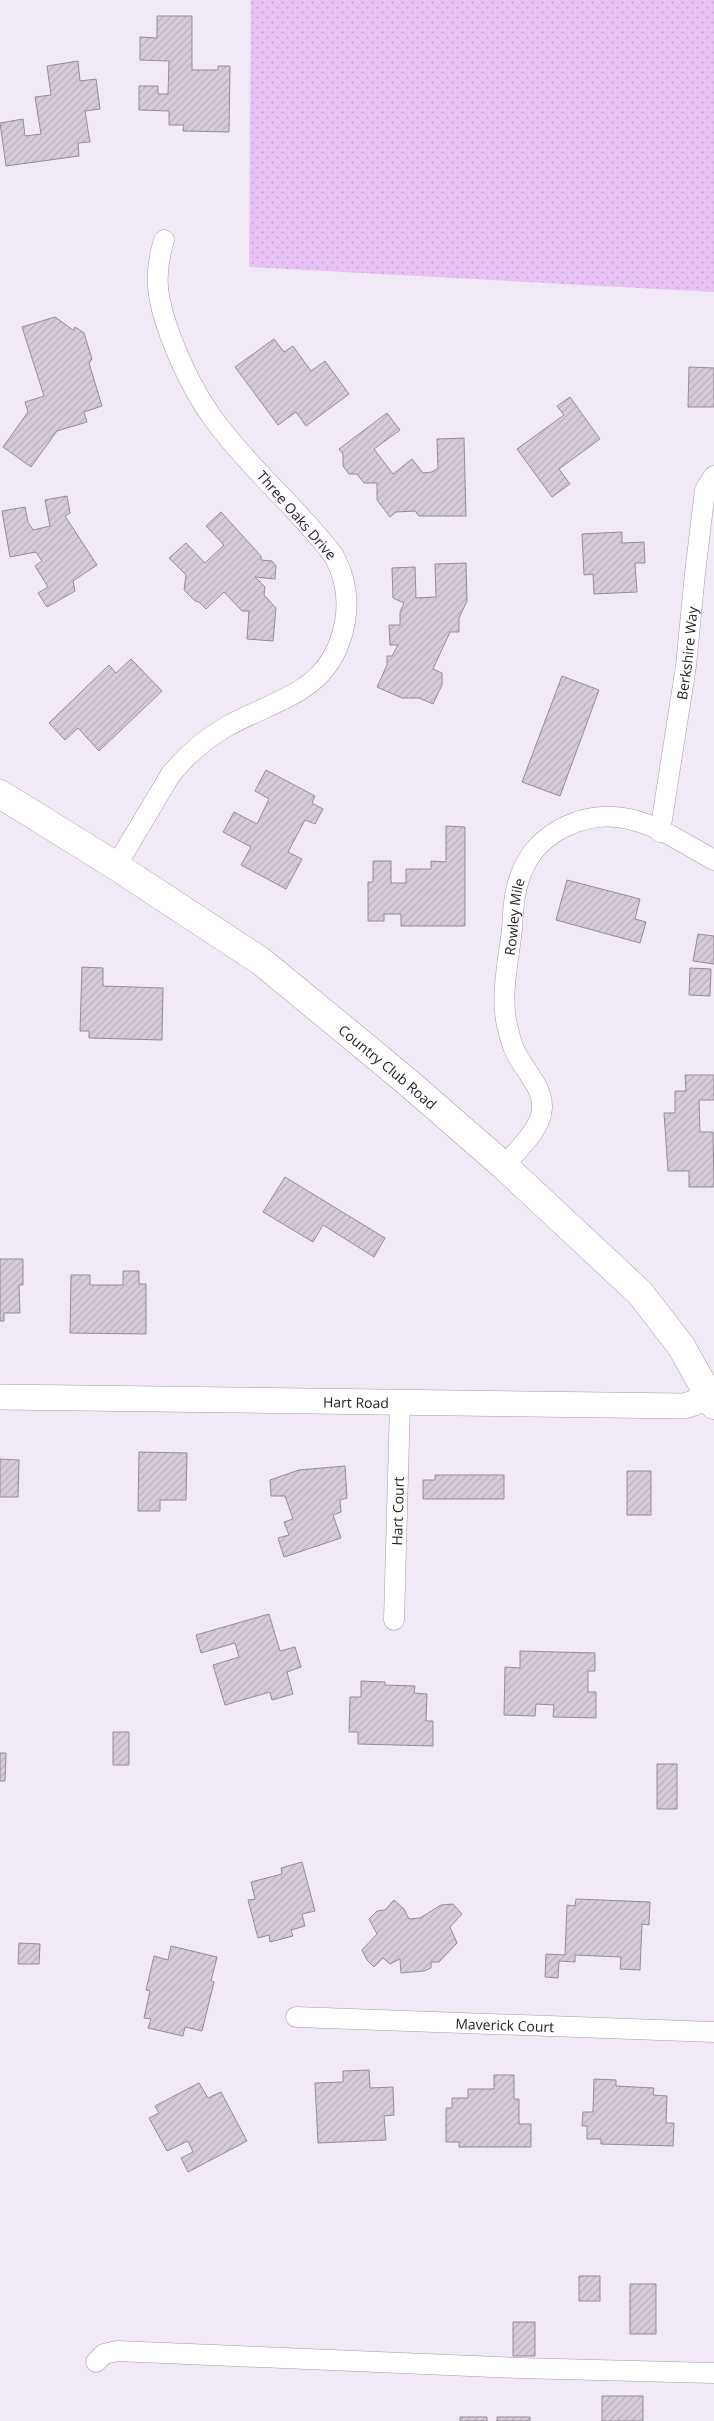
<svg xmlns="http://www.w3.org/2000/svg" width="714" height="2421" viewBox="0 0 714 2421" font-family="'Open Sans',sans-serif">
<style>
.park{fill:url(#park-dots)}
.building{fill:url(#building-hatch);stroke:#948c97}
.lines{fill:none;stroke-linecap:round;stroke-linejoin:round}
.minor-casing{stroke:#a49ca7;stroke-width:21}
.tertiary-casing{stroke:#a49ca7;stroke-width:26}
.secondary-casing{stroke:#a49ca7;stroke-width:29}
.minor{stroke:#fff;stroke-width:20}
.tertiary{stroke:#fff;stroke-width:25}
.secondary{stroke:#fff;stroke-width:28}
.labels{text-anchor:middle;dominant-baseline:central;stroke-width:4.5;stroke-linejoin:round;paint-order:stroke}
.street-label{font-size:14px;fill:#272428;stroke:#fcf9fe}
</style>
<defs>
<pattern id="park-dots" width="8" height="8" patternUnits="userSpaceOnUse" patternTransform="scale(1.25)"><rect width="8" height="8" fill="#e7c3f5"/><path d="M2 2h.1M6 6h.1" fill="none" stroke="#c6a7d2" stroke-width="1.8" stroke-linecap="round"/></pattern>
<pattern id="building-hatch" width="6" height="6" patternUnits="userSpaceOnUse" patternTransform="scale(1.25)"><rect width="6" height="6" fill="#d5ccd8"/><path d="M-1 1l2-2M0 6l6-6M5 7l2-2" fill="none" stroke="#b7afb9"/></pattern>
</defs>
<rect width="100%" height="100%" fill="#f2e9f6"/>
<path class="park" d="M251,0H714V292L249,267Z"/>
<path class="building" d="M157,16H192V70H218V66H230L229,132L183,131L184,125H169V111L139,110V86H158V94H168L169,61L140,60V37L157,38Z
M78,61L80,81L96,79L100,109L85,111L90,142L78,143L79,156L6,166L0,123L23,119L25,136L41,134L35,97L51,95L47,66Z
M55,317L73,330L75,327L84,333L92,359L89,363L102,406L84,412L87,422L57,431L31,467L3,447L28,412L25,402L44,396L22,327Z
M274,339L284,352L293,346L311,371L325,361L349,394L306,426L296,412L278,425L235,367Z
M689,367L714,368V407H688Z
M570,397L600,439L559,469L570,484L552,497L517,449L564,415L557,406Z
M387,413L400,430L374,449L393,474L412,459L423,473L432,472L438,468L437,439L464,438L466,516H419L415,511L396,512L390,517L377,500V483H364L357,474H349L343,466V454L339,449Z
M67,496L70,513L65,516L97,565L73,581L75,591L47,607L38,593L48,587L35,566L42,561L36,552L10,557L2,511L25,507L28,522L33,530L50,526L45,500Z
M221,512L261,556V560L272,561L276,566L275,579L255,577L265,587L264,595L276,608L273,641L247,639L249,611H242L224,592L206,609L199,602L195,601L184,590L186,575L169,558L186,543L205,563L224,545L206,526Z
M622,532V543L644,542L645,563H635L637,592L594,594L593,574L584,575L582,534Z
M466,563L467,601L459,618V632H450L433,669L442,673V685L433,704L419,698H402L377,687L387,665V656H392L398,645H390L389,625H400V612L404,603L393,598L392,568L415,567L416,598L436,597L435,564Z
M131,659L162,691L99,751L78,728L65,740L49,723L109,665L116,673Z
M562,676L599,690L560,796L522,782Z
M266,770L315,796L312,803L323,809L315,824L305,820L288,852L302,859L286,889L241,865L251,847L223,832L234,812L257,824L269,799L255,791Z
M446,826L465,827V926H401V914H384V921H368V882H373V861H391V883H406V869H431V861L446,862Z
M567,880L640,899L635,919L646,922L640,943L556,920Z
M698,934L714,936V964L693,961Z
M82,967L103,968V986L163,988L162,1040L89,1038V1031H80Z
M690,968L711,969L710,996L689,995Z
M685,1075H714V1100H699L700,1132H713L714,1187H689V1171H668L664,1113H675V1091H686Z
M285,1177L385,1238L374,1257L323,1225L313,1242L263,1212Z
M0,1259H23V1285H19L20,1313H4V1321H0Z
M123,1271H139V1284H146V1334L70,1333L71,1275H90V1285H123Z
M139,1452L187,1453L186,1500H160V1511H138Z
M0,1459L19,1460L18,1497H0Z
M345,1466L347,1498L340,1500L341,1512L333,1515L341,1538L284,1557L278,1538L289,1535L284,1522L293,1519L285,1496H271L270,1480L299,1470Z
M627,1471H651V1515H627Z
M435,1475H504V1499H423V1480H435Z
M269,1614L280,1651L295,1647L301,1667L287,1672L293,1694L272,1700L270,1692L225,1705L213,1665L239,1657L235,1643L201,1653L196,1635Z
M520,1651L595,1653V1671H588V1692H596V1718L553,1717L554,1705L536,1704L535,1716L504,1715L505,1667L520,1668Z
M361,1681L385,1682V1685L415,1686L414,1693L427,1694L426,1721H433V1746L358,1744V1732H349L350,1697H361Z
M113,1732H129V1765H113Z
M0,1753H6L5,1781H0Z
M657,1764H677V1809H657Z
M302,1862L315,1911L302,1914L305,1926L291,1930L293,1936L270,1942L269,1935L258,1938L248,1900L255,1899L251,1882L282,1874L281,1868Z
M576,1899L650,1902L649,1925L642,1924L640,1970L620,1969L621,1957L575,1955V1962L559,1961L558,1978L545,1977L546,1954L565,1955L567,1905L575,1906Z
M394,1900L404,1909L409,1919L420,1918L441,1905L453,1904L462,1914L450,1927L457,1943L439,1962H431V1968L424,1971L401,1973L400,1959L390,1964L383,1958L374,1967L367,1960L362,1950L377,1934L369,1919L377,1911L385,1910Z
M19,1943L40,1944L39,1964H18Z
M171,1946L217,1957L211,1981L214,1982L202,2031L185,2027L183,2036L148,2028L151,2019L144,2018L150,1991L146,1990L154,1956L168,1960Z
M369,2070L370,2088L393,2087L394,2115L384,2116L386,2140L318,2143L315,2083L343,2082V2071Z
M494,2075H514V2099H519V2124H531V2147H459V2142H446V2108H452V2098H468V2089H494Z
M594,2079L616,2080V2086L654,2088L653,2095L667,2096L666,2123H674L673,2146L601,2144V2139H587V2126H582L583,2112H593Z
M199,2083L208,2098L221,2092L247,2141L188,2172L181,2158L193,2152L188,2141L167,2151L149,2118L159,2113L155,2106Z
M579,2276H600V2301H579Z
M630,2284H656V2334H630Z
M513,2322H535V2356H513Z
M602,2396H643V2421H602Z
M460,2417H487V2421H460Z
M497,2417H530V2421H497Z"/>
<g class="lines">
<g class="minor-casing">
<g id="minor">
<path id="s1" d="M660,832L686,666L695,573L705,490L714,476"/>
<path d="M116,866L171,774C186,756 205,739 226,727C279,697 332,693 345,622C349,598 345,576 334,556C299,509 253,472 218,425C197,398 182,367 170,335C157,299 153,276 164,240"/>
<path id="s2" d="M504,1166C517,1150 543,1128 542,1106C542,1085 522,1068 514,1049C510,1040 508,1029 506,1020C501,991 509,958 512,929C513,911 514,891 521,874C537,830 589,808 633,820C661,827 688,846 714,860"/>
<path id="s3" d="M394,1620L400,1404"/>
<path id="s4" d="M296,2017L714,2032"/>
<path d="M96,2362L104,2354L117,2351L519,2368L714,2373"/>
</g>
</g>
<g class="tertiary-casing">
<g id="tertiary">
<path id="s5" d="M0,1397L684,1406L694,1403L708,1393"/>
</g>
</g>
<g class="secondary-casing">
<g id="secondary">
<path id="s6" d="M0,794L116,866L262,962L404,1079L504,1166L640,1293L681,1346L714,1405"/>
</g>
</g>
<use href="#minor" class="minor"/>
<use href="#tertiary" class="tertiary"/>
<use href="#secondary" class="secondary"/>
</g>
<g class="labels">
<g class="street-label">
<text transform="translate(297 515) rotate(49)">Three Oaks Drive</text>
<text stroke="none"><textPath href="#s1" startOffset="181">Berkshire Way</textPath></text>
<text stroke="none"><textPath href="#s2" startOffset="271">Rowley Mile</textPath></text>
<text stroke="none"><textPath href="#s6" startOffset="475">Country Club Road</textPath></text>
<text stroke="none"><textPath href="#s5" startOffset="356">Hart Road</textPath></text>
<text stroke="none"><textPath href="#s3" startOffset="109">Hart Court</textPath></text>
<text stroke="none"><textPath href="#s4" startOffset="209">Maverick Court</textPath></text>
</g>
</g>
</svg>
